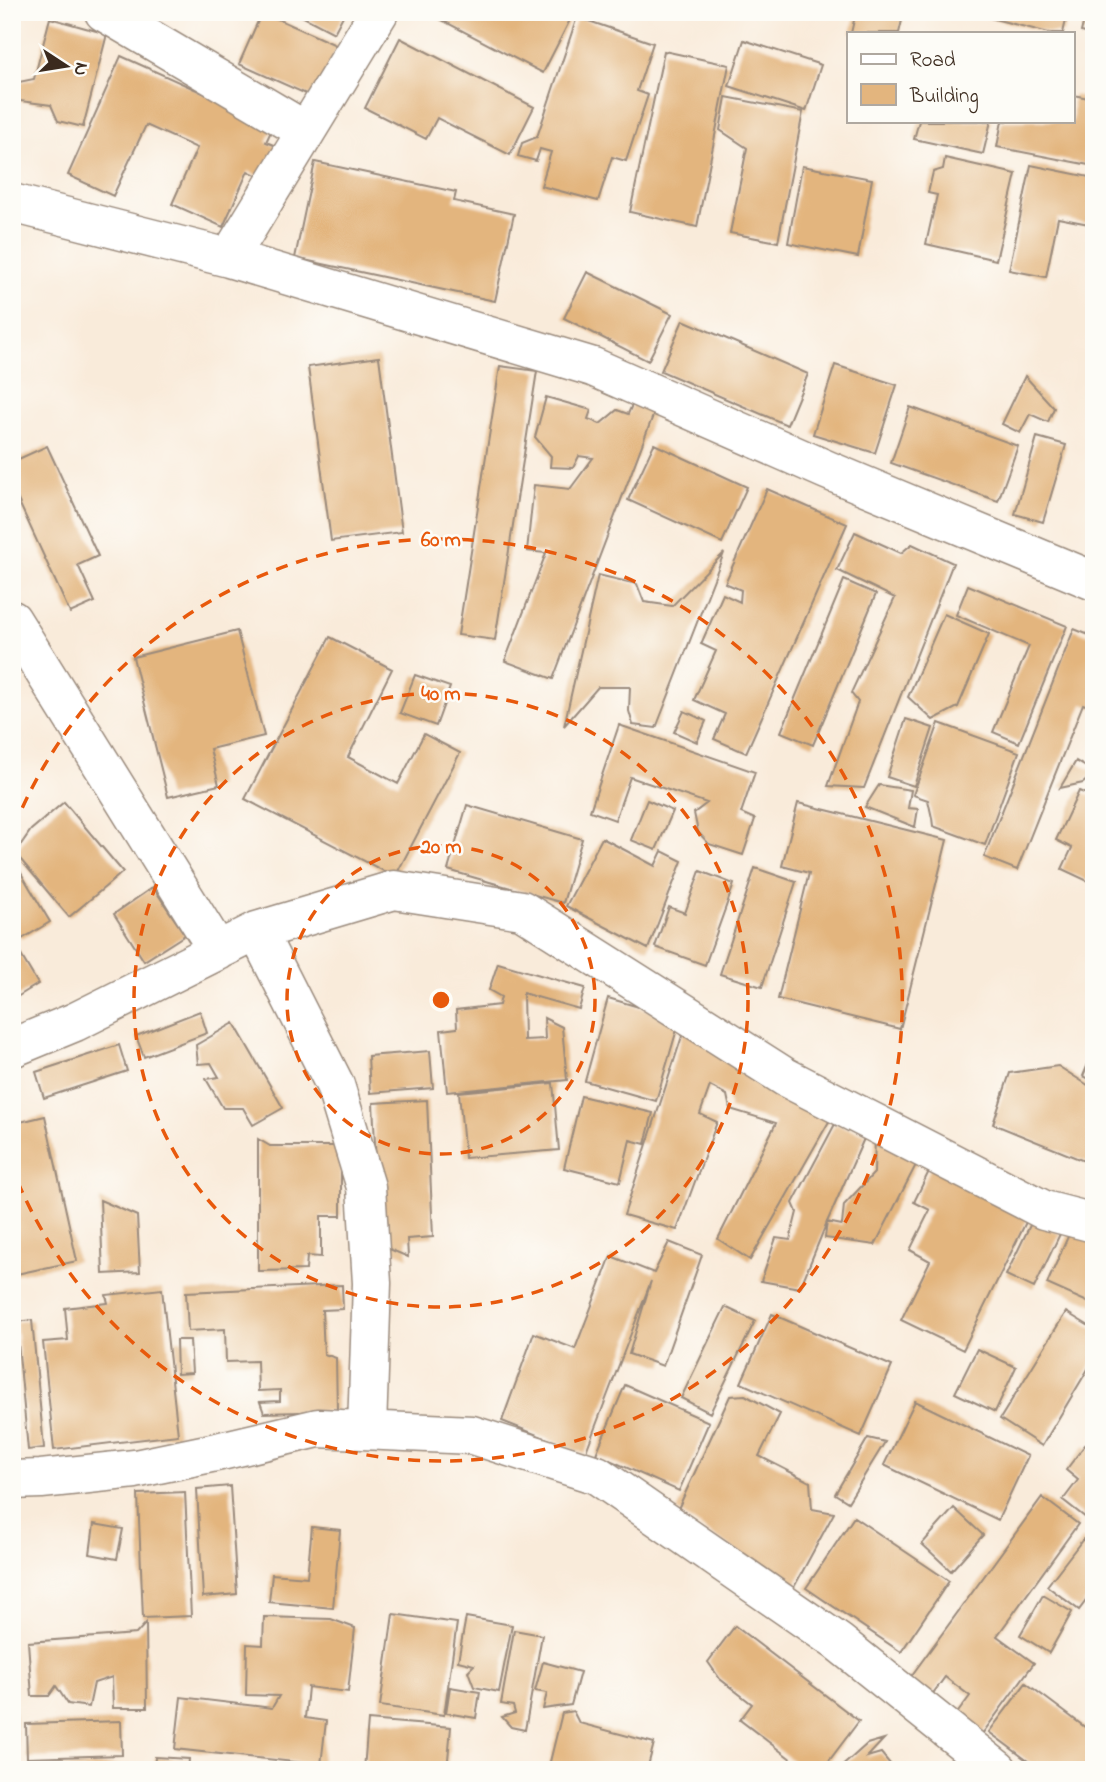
<svg xmlns="http://www.w3.org/2000/svg" width="1106" height="1782" viewBox="0 0 1106 1782" font-family="'Indie Flower',sans-serif">
<style>
.building{fill:#e3b57e}
.lines{fill:none;stroke-linecap:round;stroke-linejoin:round}
.street-casing{stroke:#9a8a7c;stroke-width:41}
.street{stroke:#fff;stroke-width:38}
.ring{fill:none;stroke:#e8590c;stroke-width:3.5;stroke-dasharray:12 9}
.centre{fill:#e8590c;stroke:#fdfcf7;stroke-width:3.5}
.ring-label{font-size:21px;text-anchor:middle;font-weight:bold;fill:#e8590c;stroke:#fdfcf7;stroke-width:5;stroke-linejoin:round;paint-order:stroke}
</style>
<rect width="100%" height="100%" fill="#fdfcf7"/>
<filter id="ink" filterUnits="userSpaceOnUse"><feTurbulence type="fractalNoise" baseFrequency=".0143" numOctaves="2"/><feDisplacementMap in="SourceGraphic" scale="14" xChannelSelector="R" yChannelSelector="G"/><feConvolveMatrix kernelMatrix="1 2 1 2 8 2 1 2 1" color-interpolation-filters="sRGB"/></filter>
<filter id="wash" filterUnits="userSpaceOnUse"><feTurbulence type="fractalNoise" baseFrequency=".00686" numOctaves="4" result="noise"/><feDisplacementMap in="SourceGraphic" scale="28" xChannelSelector="R" yChannelSelector="G"/><feGaussianBlur stdDeviation="1.57" result="paint"/><feColorMatrix in="noise" values="0 0 0 0 0 0 0 0 0 0 0 0 0 0 0 0 0 1.4 0 .05"/><feComposite in="paint" operator="in"/></filter>
<g filter="url(#wash)">
<rect width="100%" height="100%" fill="#f9ebda"/>
<g id="blocks">
<path class="building" d="M262,12L338,46L315,98L239,64Z
M294,12H345L334,33Z
M434,12H570L573,14L543,73L432,15Z
M856,12H904L899,33H851Z
M967,12H1068L1063,33H1049Z
M1086,12H1094V35L1081,32Z
M577,17L653,43L637,91L648,95L626,161L612,157L598,201L541,186L551,152L540,149L536,161L518,156L522,143L537,137Z
M50,18L107,34L83,127L58,121L51,105L12,100L14,83L34,79Z
M400,38L534,107L510,155L437,118L426,139L365,108Z
M744,40L821,65L806,111L729,86Z
M664,51L729,65L697,227L630,212Z
M121,56L274,125L266,142L279,147L265,179L248,171L223,227L172,204L197,148L146,125L113,196L68,175Z
M1073,95L1094,99V166L997,147L1002,121H1073Z
M726,97L803,112L778,242L730,233L747,148L720,130Z
M919,121H991L983,154L914,139Z
M945,158L1016,174L996,260L926,244L937,195L928,193L933,172L943,169Z
M315,162L456,192L454,201L514,214L495,301L295,258Z
M1031,165L1094,178V225L1058,218L1046,277L1009,270Z
M802,166L872,179L858,257L788,243Z
M587,272L672,314L648,361L564,318Z
M683,320L808,374L787,425L661,371Z
M379,357L402,532L331,541L308,367Z
M835,365L897,385L875,453L813,434Z
M500,366L537,371L495,640L458,635Z
M1025,376L1054,408L1048,422L1030,414L1020,433L1002,424Z
M546,397L591,410L588,419L600,424L617,410L628,414L635,398L654,413L553,679L505,661L546,553L527,551L534,485L570,489L593,458L579,456L573,468L550,467L551,456L535,437Z
M910,407L1018,446L998,501L891,463Z
M1037,437L1066,445L1043,522L1015,514Z
M654,444L747,487L722,543L628,500Z
M47,446L98,556L78,565L95,602L70,613L12,487V462Z
M767,489L847,524L746,753L714,739L725,714L694,700L716,651L701,644L723,594L740,602L741,590L725,583Z
M855,532L901,553L912,544L953,563L864,788L828,786L858,702L851,693L895,598L837,570Z
M724,553L656,728L633,725L629,711L630,687H598L564,726L598,575L637,584L644,602L672,606Z
M844,580L876,594L813,745L781,732Z
M968,585L1067,626L1019,743L993,732L1029,646L956,615Z
M944,614L989,634L958,707L933,720L908,697Z
M1074,629L1094,637V708L1083,704L1017,870L984,857Z
M237,631L264,736L210,749L219,785L168,797L133,657Z
M330,637L392,669L348,757L398,784L424,734L460,753L395,877L245,799Z
M415,675L450,687L436,726L400,713Z
M684,711L706,721L697,742L674,732Z
M906,719L933,728L914,786L887,777Z
M939,723L1019,752L985,845L933,826L932,818L928,800L913,795Z
M619,725L755,772L741,813L755,819L743,855L709,844L698,832L694,813L707,803L630,777L615,820L590,811Z
M1076,761L1094,772V774L1083,783L1060,788Z
M879,785L911,790L908,808L918,809L915,827L865,807Z
M1079,791L1094,797V884L1062,869L1072,848L1056,840Z
M647,800L673,811L656,850L631,840Z
M64,802L123,872L69,917L15,853L31,830Z
M798,803L947,840L900,1029L778,999L809,873L782,866Z
M467,805L582,839L563,903L448,870Z
M602,838L655,866L662,851L682,861L648,949L566,906Z
M12,858L50,922L22,939L12,923Z
M755,868L796,882L762,987L720,974Z
M700,871L734,884L705,965L655,947L669,907L685,913Z
M153,887L185,935L144,961L114,914Z
M12,940L38,984L12,1000Z
M498,963L585,988L579,1009L523,993L524,1040L545,1039L544,1018L562,1027L567,1080L447,1092L441,1030L457,1028L456,1010L499,1005L501,997L489,990Z
M608,998L680,1019L656,1101L585,1081Z
M200,1011L207,1033L144,1057L136,1036Z
M234,1023L283,1108L253,1125L243,1108H223L206,1079L219,1077L211,1063L198,1064L196,1045Z
M685,1027L835,1111L750,1260L718,1239L776,1123L730,1109L727,1095L710,1086L700,1114L717,1122L677,1230L624,1215Z
M119,1045L127,1071L44,1098L36,1072Z
M1094,1050V1081L1083,1076Z
M430,1051L433,1088L370,1093L368,1056Z
M1058,1066L1094,1089V1165L993,1124L1010,1073Z
M553,1083L559,1150L465,1158L459,1092Z
M581,1096L653,1113L645,1144L630,1140L620,1182L564,1168Z
M427,1100L433,1237L407,1239L408,1257L380,1245L373,1103Z
M45,1116L77,1261L12,1275V1124Z
M835,1124L866,1134L827,1222L842,1225L844,1205L874,1173L875,1136L919,1159L875,1245L825,1238L827,1222L800,1288L761,1281L776,1238L790,1240L797,1212L793,1203Z
M258,1139L270,1146H341V1216H321V1257L307,1256L306,1270L258,1271Z
M933,1163L1031,1212L963,1350L901,1320L930,1261L910,1250L930,1210L914,1202Z
M100,1200L137,1216L140,1272L103,1274Z
M1032,1221L1060,1234L1034,1288L1006,1275Z
M1070,1232L1094,1243V1305L1047,1284Z
M669,1242L702,1255L663,1366L629,1354L651,1281L585,1454L502,1421L534,1333L575,1349L611,1256L654,1273Z
M342,1285L343,1309L322,1310L324,1354L336,1358L337,1411L264,1413L260,1402L280,1401V1390L258,1391L257,1361L226,1362L225,1329L188,1331L186,1292Z
M162,1289L178,1435L54,1450L43,1342L68,1340L65,1308L108,1303L106,1295Z
M725,1307L755,1321L710,1413L681,1398Z
M1066,1312L1094,1329V1359L1042,1446L1000,1419Z
M772,1314L892,1366L861,1436L741,1383Z
M32,1320L44,1448L28,1450L16,1322Z
M176,1340H190L192,1373L177,1374Z
M977,1349L1016,1367L995,1412L955,1393Z
M625,1385L709,1422L679,1491L596,1454Z
M745,1395L780,1414L759,1456L810,1482L812,1509L834,1513L793,1589L677,1511L730,1396Z
M915,1401L1028,1456L998,1520L884,1465Z
M868,1438L885,1442L848,1502L835,1494Z
M1085,1445L1094,1452V1537L1085,1530L1091,1522L1063,1500L1078,1480L1066,1470Z
M230,1486L237,1594L203,1597L197,1489Z
M185,1492L191,1616L143,1618L138,1494Z
M1042,1497L1078,1524L997,1636L1034,1663L982,1734L956,1715L970,1696L945,1677L931,1696L909,1679Z
M954,1508L983,1535L951,1571L922,1544Z
M854,1517L949,1581L901,1652L806,1588Z
M94,1524L123,1529L117,1559L90,1554Z
M312,1527L340,1530L333,1608L269,1602L272,1574L307,1577Z
M1083,1539L1094,1546V1590L1079,1610L1047,1586Z
M1043,1595L1072,1612L1049,1653L1020,1635Z
M393,1614L457,1623L444,1715L380,1706Z
M264,1617L331,1619L355,1628L348,1692L308,1687L305,1718L326,1721L321,1765L175,1749L181,1697L272,1708L279,1696L246,1695L247,1644L263,1645Z
M466,1617L512,1625L499,1692L474,1687L468,1671L474,1665L458,1661Z
M146,1623L147,1708H113L112,1677L94,1683L89,1707L68,1704L56,1686L49,1696H32L28,1642L136,1634Z
M735,1626L859,1721L822,1770H805L740,1720L752,1704L720,1679L708,1662Z
M514,1630L542,1635L525,1730L511,1727L502,1717L515,1713L513,1706L501,1704Z
M543,1662L580,1672L571,1705L543,1709L547,1693L535,1691Z
M1026,1683L1094,1734V1770H1040L989,1732Z
M450,1687L480,1692L476,1718L446,1713Z
M12,1705H14L18,1752L12,1753Z
M573,1711L579,1723L654,1743L647,1770H548L562,1713Z
M368,1720L451,1727L447,1770H364Z
M121,1721L122,1755L27,1758L26,1724Z
M884,1739L867,1757L881,1753L895,1770H838L867,1744Z
M155,1757L189,1759L188,1770H154Z
M139,1765L140,1770H54V1767Z"/>
</g>
</g>
<g filter="url(#ink)">
<use href="#blocks" fill-opacity="0" stroke="#9a8a7c" stroke-width="2"/>
<g class="lines">
<g class="street-casing">
<path id="street" d="M104,12L306,131
M12,203L229,258L593,367L827,470L1094,581
M229,258L379,12
M12,620L218,951
M257,931L335,1085L366,1187L372,1283L367,1429
M12,1048L75,1022L257,931L394,890L522,910L785,1077L1044,1210L1094,1223
M12,1480L41,1479L135,1469L221,1451L318,1428L472,1435L597,1475L838,1642L998,1770"/>
</g>
<use href="#street" class="street"/>
</g>
</g>
<g class="ring">
<circle cx="441" cy="1000" r="154"/>
<circle cx="441" cy="1000" r="307"/>
<path d="M14 827A461 461 0 1 1 14 1173"/>
</g>
<circle cx="441" cy="1000" r="10" class="centre"/>
<g class="ring-label">
<text x="441" y="546">60 m</text>
<text x="441" y="700">40 m</text>
<text x="441" y="853">20 m</text>
</g>
<rect width="1106" height="1782" fill="none" stroke="#fdfcf7" stroke-width="42"/>
<rect x="847" y="32" width="228" height="91" fill="#fdfcf7" stroke="#afa8a0" stroke-width="2"/>
<rect x="861" y="54" width="35" height="10" fill="#ffffff" stroke="#afa8a0" stroke-width="2"/>
<text x="910" y="66" font-size="21" fill="#3b2a1e">Road</text>
<rect x="861" y="84" width="35" height="21" fill="#e3b57e" stroke="#afa8a0" stroke-width="2"/>
<text x="910" y="102" font-size="21" fill="#3b2a1e">Building</text>
<g transform="translate(66 66) rotate(102)" stroke="#fdfcf7" stroke-width="5" paint-order="stroke">
<path d="M0-5L12 26L0 18L-12 26Z" fill="#3b2a1e"/>
<text y="-10" font-size="19" font-weight="bold" text-anchor="middle" fill="#3b2a1e">N</text>
</g>
</svg>
